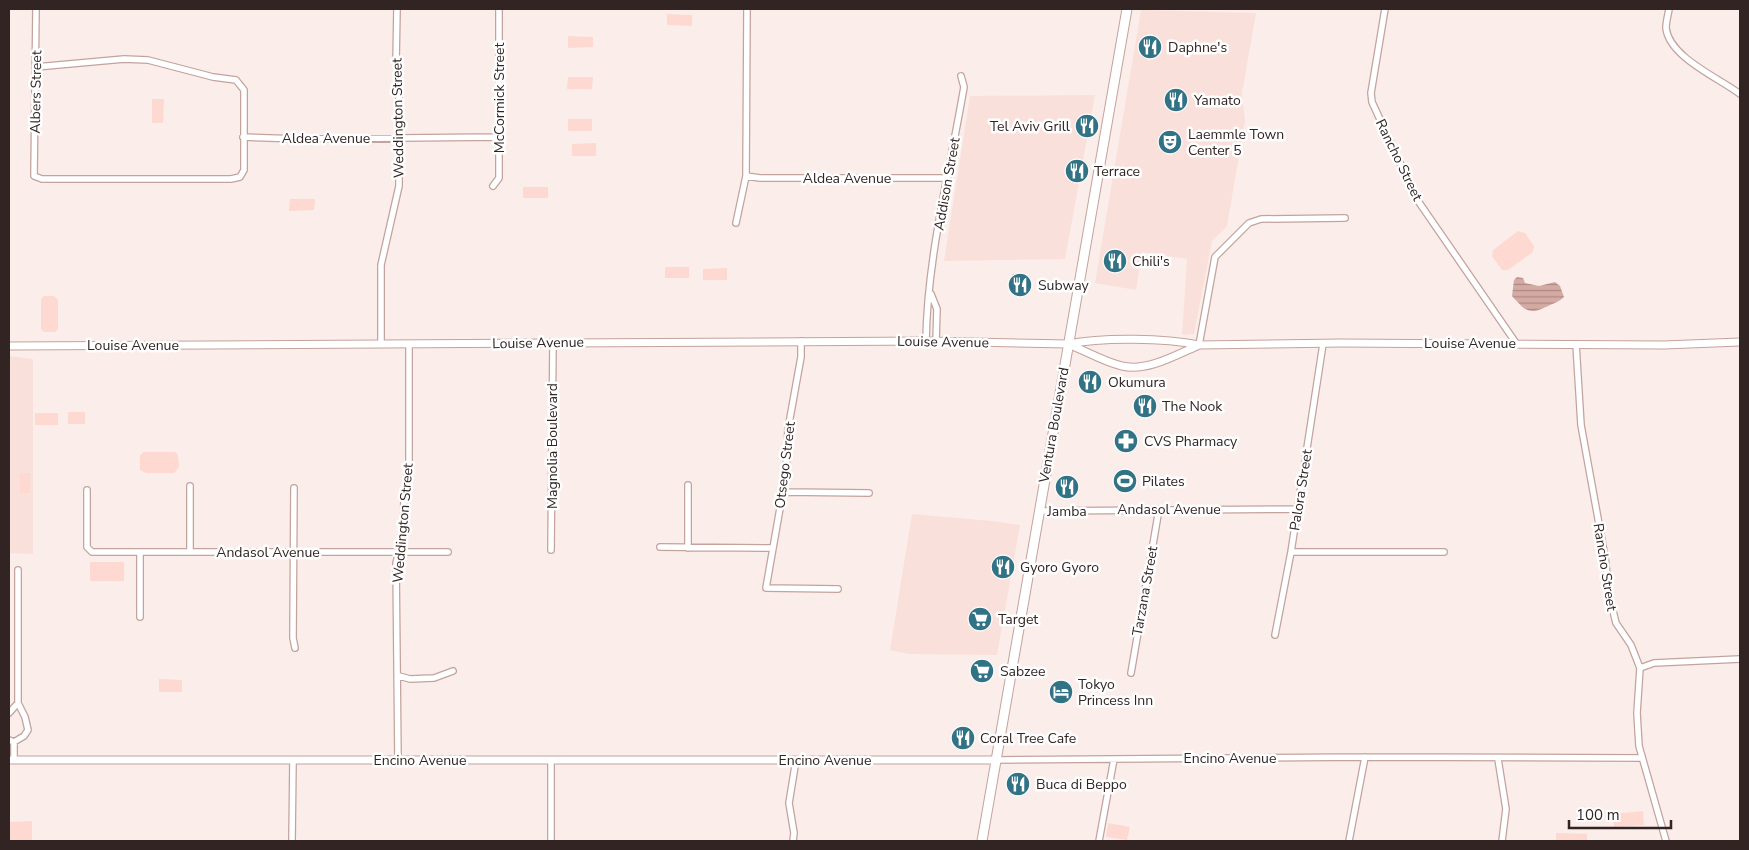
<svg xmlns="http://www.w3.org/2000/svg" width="1749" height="850" viewBox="0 0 1749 850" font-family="'Nunito Sans',sans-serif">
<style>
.built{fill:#fae0db}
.pitch{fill:#fdd9d2}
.water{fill:url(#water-rules)}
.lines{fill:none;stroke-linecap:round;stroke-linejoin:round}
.minor-casing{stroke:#c3a39d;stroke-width:8}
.tertiary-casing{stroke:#c3a39d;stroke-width:9}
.primary-casing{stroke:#c3a39d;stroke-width:11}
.minor{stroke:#fff;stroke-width:5.5}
.tertiary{stroke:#fff;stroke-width:7}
.primary{stroke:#fff;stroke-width:9}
.labels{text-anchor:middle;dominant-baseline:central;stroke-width:5;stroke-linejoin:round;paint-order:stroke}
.poi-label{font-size:14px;fill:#312422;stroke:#fefefe;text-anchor:start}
.street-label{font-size:14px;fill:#312422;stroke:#fefefe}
</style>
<defs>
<pattern id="water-rules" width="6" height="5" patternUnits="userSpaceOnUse" patternTransform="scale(1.25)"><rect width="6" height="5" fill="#d4aaa3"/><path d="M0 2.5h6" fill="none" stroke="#ad8a84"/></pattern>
</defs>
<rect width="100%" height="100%" fill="#fbedea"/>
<path class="built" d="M1141,10L1256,13L1242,93L1245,121L1227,226L1212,241L1194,334L1182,335L1187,259L1142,252L1136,290L1095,283Z
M1095,95L1065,259L944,261L970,96Z
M9,356L33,359V554L9,553Z
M912,514L992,521L1020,525L997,655L908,654L890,650Z"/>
<path class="pitch" d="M667,14L692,15V26L667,25Z
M568,36L593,37V47L568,48Z
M568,77H593L592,89H567Z
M152,99H164L163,123H152Z
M568,119H592V131H568Z
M596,143V156H572V144Z
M523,187H548V198H523Z
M290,199H315L314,210L289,211Z
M1518,231L1525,233L1534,246L1533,252L1508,270H1502L1492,256L1493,250Z
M665,267H689V278H665Z
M727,268V280H703V269Z
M44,296H54L58,300V329L55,332H44L41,329V299Z
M68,412H85V424H68Z
M35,413H58V425H35Z
M144,452H175L178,455L179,467L174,473H146L140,470V455Z
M20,473H30V493H20Z
M90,562H124V581H90Z
M159,679L182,680V692H159Z
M1643,811L1644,825L1614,827L1613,814Z
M32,821V840H9V822Z
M1108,823L1130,827L1127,840L1106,837Z
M1556,833L1587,834V841H1556Z"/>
<path class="water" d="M1517,277L1523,278L1525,283L1539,286L1555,282L1560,286L1564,297C1560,301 1555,303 1550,305C1530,315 1527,313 1512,296L1514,280Z"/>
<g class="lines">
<g class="minor-casing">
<path id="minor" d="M1385,9L1371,93L1372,102L1416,198L1516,343
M1669,9C1668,15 1666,22 1666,28C1669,57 1719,78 1740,94
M36,67L124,59L148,60L213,77L236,80L244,90V170L240,177L231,179H42L34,176L36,9
M243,137L300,139L499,137
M746,176L760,178H948
M493,186L499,178V9
M736,223L746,176L747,9
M931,294L937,309L936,341
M801,341V357L788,429L786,474L766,588L838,589
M926,341C927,259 950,169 964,87L961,76
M381,344V265L399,186V67L396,62L397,9
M1576,344L1581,425L1605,557L1610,599L1616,623L1631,645L1640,668L1637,713L1639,746L1666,841
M1199,345L1215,257L1249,223L1261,219L1345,218
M294,488L293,638L295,648
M87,490V547L92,552H448
M783,492L869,493
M1039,511L1298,509
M660,547L773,548
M688,548V485
M551,550L553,343
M190,552V486
M1291,552H1444
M140,553V617
M1275,635L1291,552L1323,344
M1640,668L1654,663L1740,659
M1131,673L1159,509
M399,676L410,679L434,678L453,671
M9,713L18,703
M9,740L14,742L24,736L28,730L25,717L18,703V570
M14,742V760
M1498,759L1506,809L1502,841
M398,760L396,563L403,537L404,500L409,462V345
M996,760L1365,757L1640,758
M292,841L293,760
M551,841V760
M793,841L794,833L789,803L796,760
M1099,841L1114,759
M1349,841L1365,757"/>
</g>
<g class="tertiary-casing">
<path id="tertiary" d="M1068,344C1086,351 1104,362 1122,366C1147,372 1176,355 1199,345
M9,346L926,341L1068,344C1103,337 1165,338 1199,345L1341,343L1664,345L1740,342
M9,760H996"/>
</g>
<g class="primary-casing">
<path id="primary" d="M982,841L1127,9"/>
</g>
<use href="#minor" class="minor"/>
<use href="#tertiary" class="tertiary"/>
<use href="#primary" class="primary"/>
</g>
<defs>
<g id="restaurant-disc" transform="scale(1.25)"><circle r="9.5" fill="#317385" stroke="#fefefe"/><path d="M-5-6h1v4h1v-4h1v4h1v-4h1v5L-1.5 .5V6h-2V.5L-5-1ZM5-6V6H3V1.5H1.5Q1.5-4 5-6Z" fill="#fff"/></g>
<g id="theatre-disc" transform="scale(1.25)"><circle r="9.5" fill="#317385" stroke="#fefefe"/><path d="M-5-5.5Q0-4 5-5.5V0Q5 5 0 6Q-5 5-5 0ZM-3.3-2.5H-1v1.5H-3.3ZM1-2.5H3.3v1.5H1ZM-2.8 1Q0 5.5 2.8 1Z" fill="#fff"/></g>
<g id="pharmacy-disc" transform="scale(1.25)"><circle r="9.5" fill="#317385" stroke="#fefefe"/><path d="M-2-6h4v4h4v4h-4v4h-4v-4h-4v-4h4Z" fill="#fff"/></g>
<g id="stadium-disc" transform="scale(1.25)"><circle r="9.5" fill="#317385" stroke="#fefefe"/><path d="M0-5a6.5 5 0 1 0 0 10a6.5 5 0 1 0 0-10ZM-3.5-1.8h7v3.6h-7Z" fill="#fff"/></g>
<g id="supermarket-disc" transform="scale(1.25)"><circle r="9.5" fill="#317385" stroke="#fefefe"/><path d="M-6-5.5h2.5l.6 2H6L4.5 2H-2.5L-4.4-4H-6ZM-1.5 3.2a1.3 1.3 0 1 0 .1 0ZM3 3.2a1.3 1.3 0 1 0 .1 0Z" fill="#fff"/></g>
<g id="hotel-disc" transform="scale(1.25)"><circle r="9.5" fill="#317385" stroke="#fefefe"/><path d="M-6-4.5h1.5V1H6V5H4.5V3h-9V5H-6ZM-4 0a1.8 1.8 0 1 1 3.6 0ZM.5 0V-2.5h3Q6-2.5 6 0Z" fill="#fff"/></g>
</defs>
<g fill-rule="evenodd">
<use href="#restaurant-disc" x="1150" y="47"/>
<use href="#restaurant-disc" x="1176" y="100"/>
<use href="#restaurant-disc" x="1087" y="126"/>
<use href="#theatre-disc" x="1170" y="142"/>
<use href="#restaurant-disc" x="1077" y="171"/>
<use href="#restaurant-disc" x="1115" y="261"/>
<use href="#restaurant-disc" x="1020" y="285"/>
<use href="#restaurant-disc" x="1090" y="382"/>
<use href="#restaurant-disc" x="1145" y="406"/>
<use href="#pharmacy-disc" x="1126" y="441"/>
<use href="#stadium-disc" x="1125" y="481"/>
<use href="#restaurant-disc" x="1067" y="487"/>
<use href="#restaurant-disc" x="1003" y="567"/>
<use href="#supermarket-disc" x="980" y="619"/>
<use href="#supermarket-disc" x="982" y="671"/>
<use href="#hotel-disc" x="1061" y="692"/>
<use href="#restaurant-disc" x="963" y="738"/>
<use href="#restaurant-disc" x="1018" y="784"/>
</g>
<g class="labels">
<g class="poi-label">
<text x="1168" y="47">Daphne's</text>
<text x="1194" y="100">Yamato</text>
<text x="1070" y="126" text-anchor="end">Tel Aviv Grill</text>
<text x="1188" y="134">Laemmle Town<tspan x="1188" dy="16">Center 5</tspan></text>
<text x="1094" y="171">Terrace</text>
<text x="1132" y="261">Chili's</text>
<text x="1038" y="285">Subway</text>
<text x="1108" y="382">Okumura</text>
<text x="1162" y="406">The Nook</text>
<text x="1144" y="441">CVS Pharmacy</text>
<text x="1142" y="481">Pilates</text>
<text x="1067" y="511" text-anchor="middle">Jamba</text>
<text x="1020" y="567">Gyoro Gyoro</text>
<text x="998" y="619">Target</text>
<text x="1000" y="671">Sabzee</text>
<text x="1078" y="684">Tokyo<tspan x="1078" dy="16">Princess Inn</tspan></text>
<text x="980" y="738">Coral Tree Cafe</text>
<text x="1036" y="784">Buca di Beppo</text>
</g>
<g class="street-label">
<text transform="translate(36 92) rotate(-89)">Albers Street</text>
<text transform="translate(499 98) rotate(-90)">McCormick Street</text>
<text transform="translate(398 118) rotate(-91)">Weddington Street</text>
<text x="326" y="138">Aldea Avenue</text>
<text transform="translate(1399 160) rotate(64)">Rancho Street</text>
<text x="847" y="178">Aldea Avenue</text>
<text transform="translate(947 184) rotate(-80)">Addison Street</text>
<text transform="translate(943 342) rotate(1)">Louise Avenue</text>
<text transform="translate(538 343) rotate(-1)">Louise Avenue</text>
<text x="1470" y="343">Louise Avenue</text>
<text x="133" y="345">Louise Avenue</text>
<text transform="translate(1054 425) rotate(-80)">Ventura Boulevard</text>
<text transform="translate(552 446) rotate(-90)">Magnolia Boulevard</text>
<text transform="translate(785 465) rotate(-83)">Otsego Street</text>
<text transform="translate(1301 490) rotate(-81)">Palora Street</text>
<text x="1169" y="509">Andasol Avenue</text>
<text transform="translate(403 523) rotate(-85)">Weddington Street</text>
<text x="268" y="552">Andasol Avenue</text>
<text transform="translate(1605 567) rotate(81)">Rancho Street</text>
<text transform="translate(1145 591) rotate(-80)">Tarzana Street</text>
<text x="1230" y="758">Encino Avenue</text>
<text x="420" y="760">Encino Avenue</text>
<text x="825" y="760">Encino Avenue</text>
</g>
</g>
<rect width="1749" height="850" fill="none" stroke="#312422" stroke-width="20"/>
<path d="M1569 820v8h102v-8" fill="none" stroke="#312422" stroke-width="2.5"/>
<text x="1576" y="820" font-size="15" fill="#312422" stroke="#fefefe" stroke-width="4" paint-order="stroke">100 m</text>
</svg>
